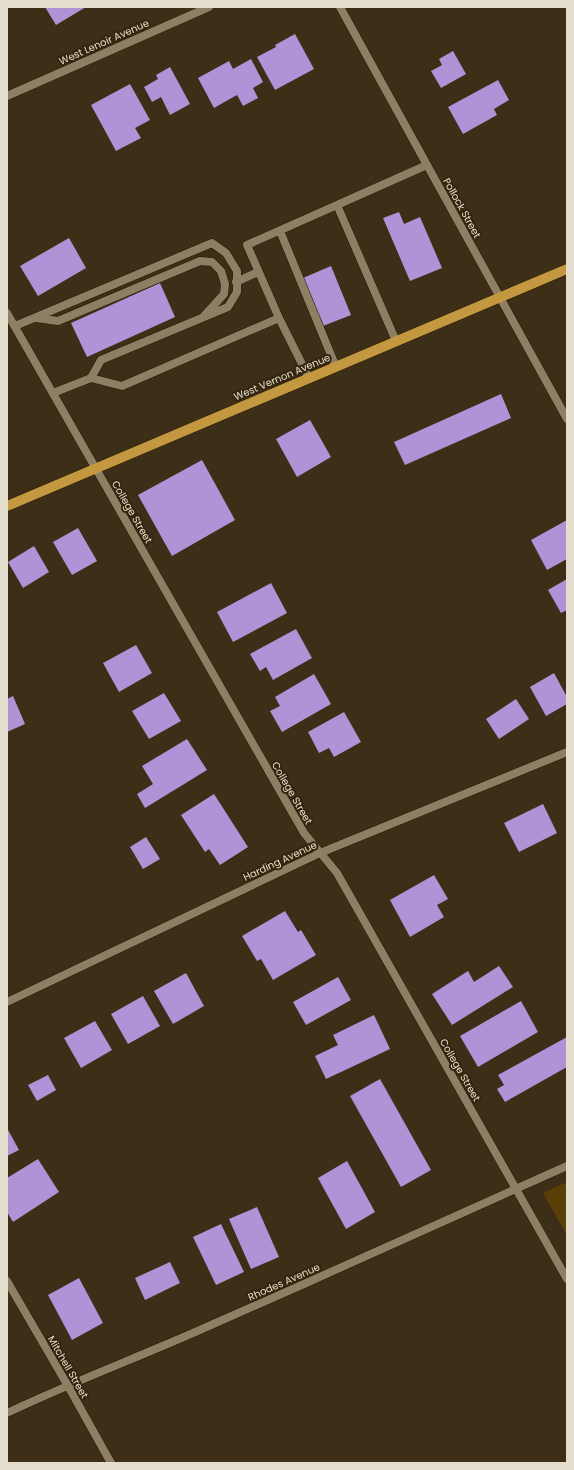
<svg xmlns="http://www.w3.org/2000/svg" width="574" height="1470" viewBox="0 0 574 1470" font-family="Poppins,sans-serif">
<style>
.green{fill:#5a3f06}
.building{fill:#b092d7}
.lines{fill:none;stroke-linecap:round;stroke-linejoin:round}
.lane-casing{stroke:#241701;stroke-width:9}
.street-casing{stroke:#241701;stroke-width:9}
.primary-casing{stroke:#241701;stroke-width:11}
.lane{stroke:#8e7e63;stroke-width:8}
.street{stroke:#8e7e63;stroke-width:8}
.primary{stroke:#c39841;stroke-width:10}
.labels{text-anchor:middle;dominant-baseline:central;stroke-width:4;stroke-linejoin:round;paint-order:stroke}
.street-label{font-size:10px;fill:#e5ddce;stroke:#33260d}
</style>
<rect width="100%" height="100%" fill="#3d2f17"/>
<path class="green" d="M567,1182V1235L543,1193Z"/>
<path class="building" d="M45,7H86L56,25Z
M295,34L314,69L275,90L257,57L276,47L275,45Z
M453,51L466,74L441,88L431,71L442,65L439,59Z
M251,59L263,82L253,88L258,98L243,106L237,95L214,108L198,78L229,61L233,69Z
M170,67L190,104L170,115L161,97L152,102L144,87L158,79L156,75Z
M498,80L509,100L494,109L497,115L463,134L448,107Z
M130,84L150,120L135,128L141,138L116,151L91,105Z
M399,212L404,224L420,217L442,268L410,281L383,218Z
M69,238L86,268L38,296L20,266Z
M331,266L351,315L323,326L303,278Z
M160,283L175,317L87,357L71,323Z
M501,394L511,418L405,465L394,442Z
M310,420L331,457L297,477L276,439Z
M202,460L235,520L172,556L138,495Z
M567,520V559L547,570L531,540Z
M78,528L97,561L72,575L53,542Z
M34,546L49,572L23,588L8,562Z
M567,579V610L561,613L548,590Z
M271,583L287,613L233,642L217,612Z
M296,629L312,658L273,680L266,667L260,671L250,654Z
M136,645L152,673L119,692L103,663Z
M554,673L567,697V704L546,716L530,687Z
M314,674L331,704L282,732L270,711L280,706L275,697Z
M164,693L181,721L149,739L132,711Z
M13,696L25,724L7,732V699Z
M516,699L529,719L499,739L486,719Z
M344,712L361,742L334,757L329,748L319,753L308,732Z
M187,739L207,770L145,808L137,794L153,784L142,766Z
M214,794L248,847L220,865L209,849L205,852L181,815Z
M543,804L557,833L519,852L504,823Z
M146,837L160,859L143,869L130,847Z
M434,875L448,899L437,905L444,917L410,937L390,900Z
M285,911L298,932L301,930L316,955L273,980L261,959L257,961L242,936Z
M499,966L513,987L452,1025L432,994L468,971L474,982Z
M186,973L204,1006L173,1024L154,991Z
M338,977L351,1000L306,1025L293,1002Z
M143,996L160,1026L128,1044L111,1014Z
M521,1001L538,1032L478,1067L460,1036Z
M374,1015L390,1049L326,1079L315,1056L338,1045L333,1035Z
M95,1021L112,1050L81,1068L64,1038Z
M567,1037V1067L505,1102L497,1089L504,1085L498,1075Z
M48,1075L56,1090L37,1101L28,1085Z
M380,1079L431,1170L401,1187L350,1096Z
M7,1128L19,1150L7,1156Z
M38,1159L59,1192L13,1222L7,1212V1178Z
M347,1161L375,1212L346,1229L318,1178Z
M257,1207L279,1257L251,1269L229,1219Z
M221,1224L244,1272L216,1285L193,1237Z
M170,1262L180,1283L145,1300L135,1278Z
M79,1278L103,1323L72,1340L48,1295Z"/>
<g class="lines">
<g class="lane-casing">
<path id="lane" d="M337,205L396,341
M280,231L336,367
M236,282L258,272
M36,318L58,321L200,261L212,262L221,271L225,284L224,294L204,316
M15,326L212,243L226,253L237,271V292L228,307L101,360L91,378
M309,378L279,318L247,245L427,165
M53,393L91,378L122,386L279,318"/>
</g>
<g class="street-casing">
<path id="street" d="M340,7L567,419
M7,96L209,7
M7,313L304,833L337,873L567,1279
M7,1002L320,853L567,752
M7,1281L68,1386L111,1463
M7,1413C68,1384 131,1360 193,1333C318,1278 443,1222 567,1166"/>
</g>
<g class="primary-casing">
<path id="primary" d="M7,506L567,269"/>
</g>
<use href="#lane" class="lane"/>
<use href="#street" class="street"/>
<use href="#primary" class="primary"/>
</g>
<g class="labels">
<g class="street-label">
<text transform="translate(104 42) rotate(-24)">West Lenoir Avenue</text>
<text transform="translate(462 208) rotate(61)">Pollock Street</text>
<text transform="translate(282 377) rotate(-23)">West Vernon Avenue</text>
<text transform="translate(132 512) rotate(60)">College Street</text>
<text transform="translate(292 793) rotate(60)">College Street</text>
<text transform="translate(280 861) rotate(-25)">Harding Avenue</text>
<text transform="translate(460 1070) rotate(60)">College Street</text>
<text transform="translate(284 1282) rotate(-24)">Rhodes Avenue</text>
<text transform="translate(68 1367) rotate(60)">Mitchell Street</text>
</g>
</g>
<rect width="574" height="1470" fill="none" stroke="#e5ddce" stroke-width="16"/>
</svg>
